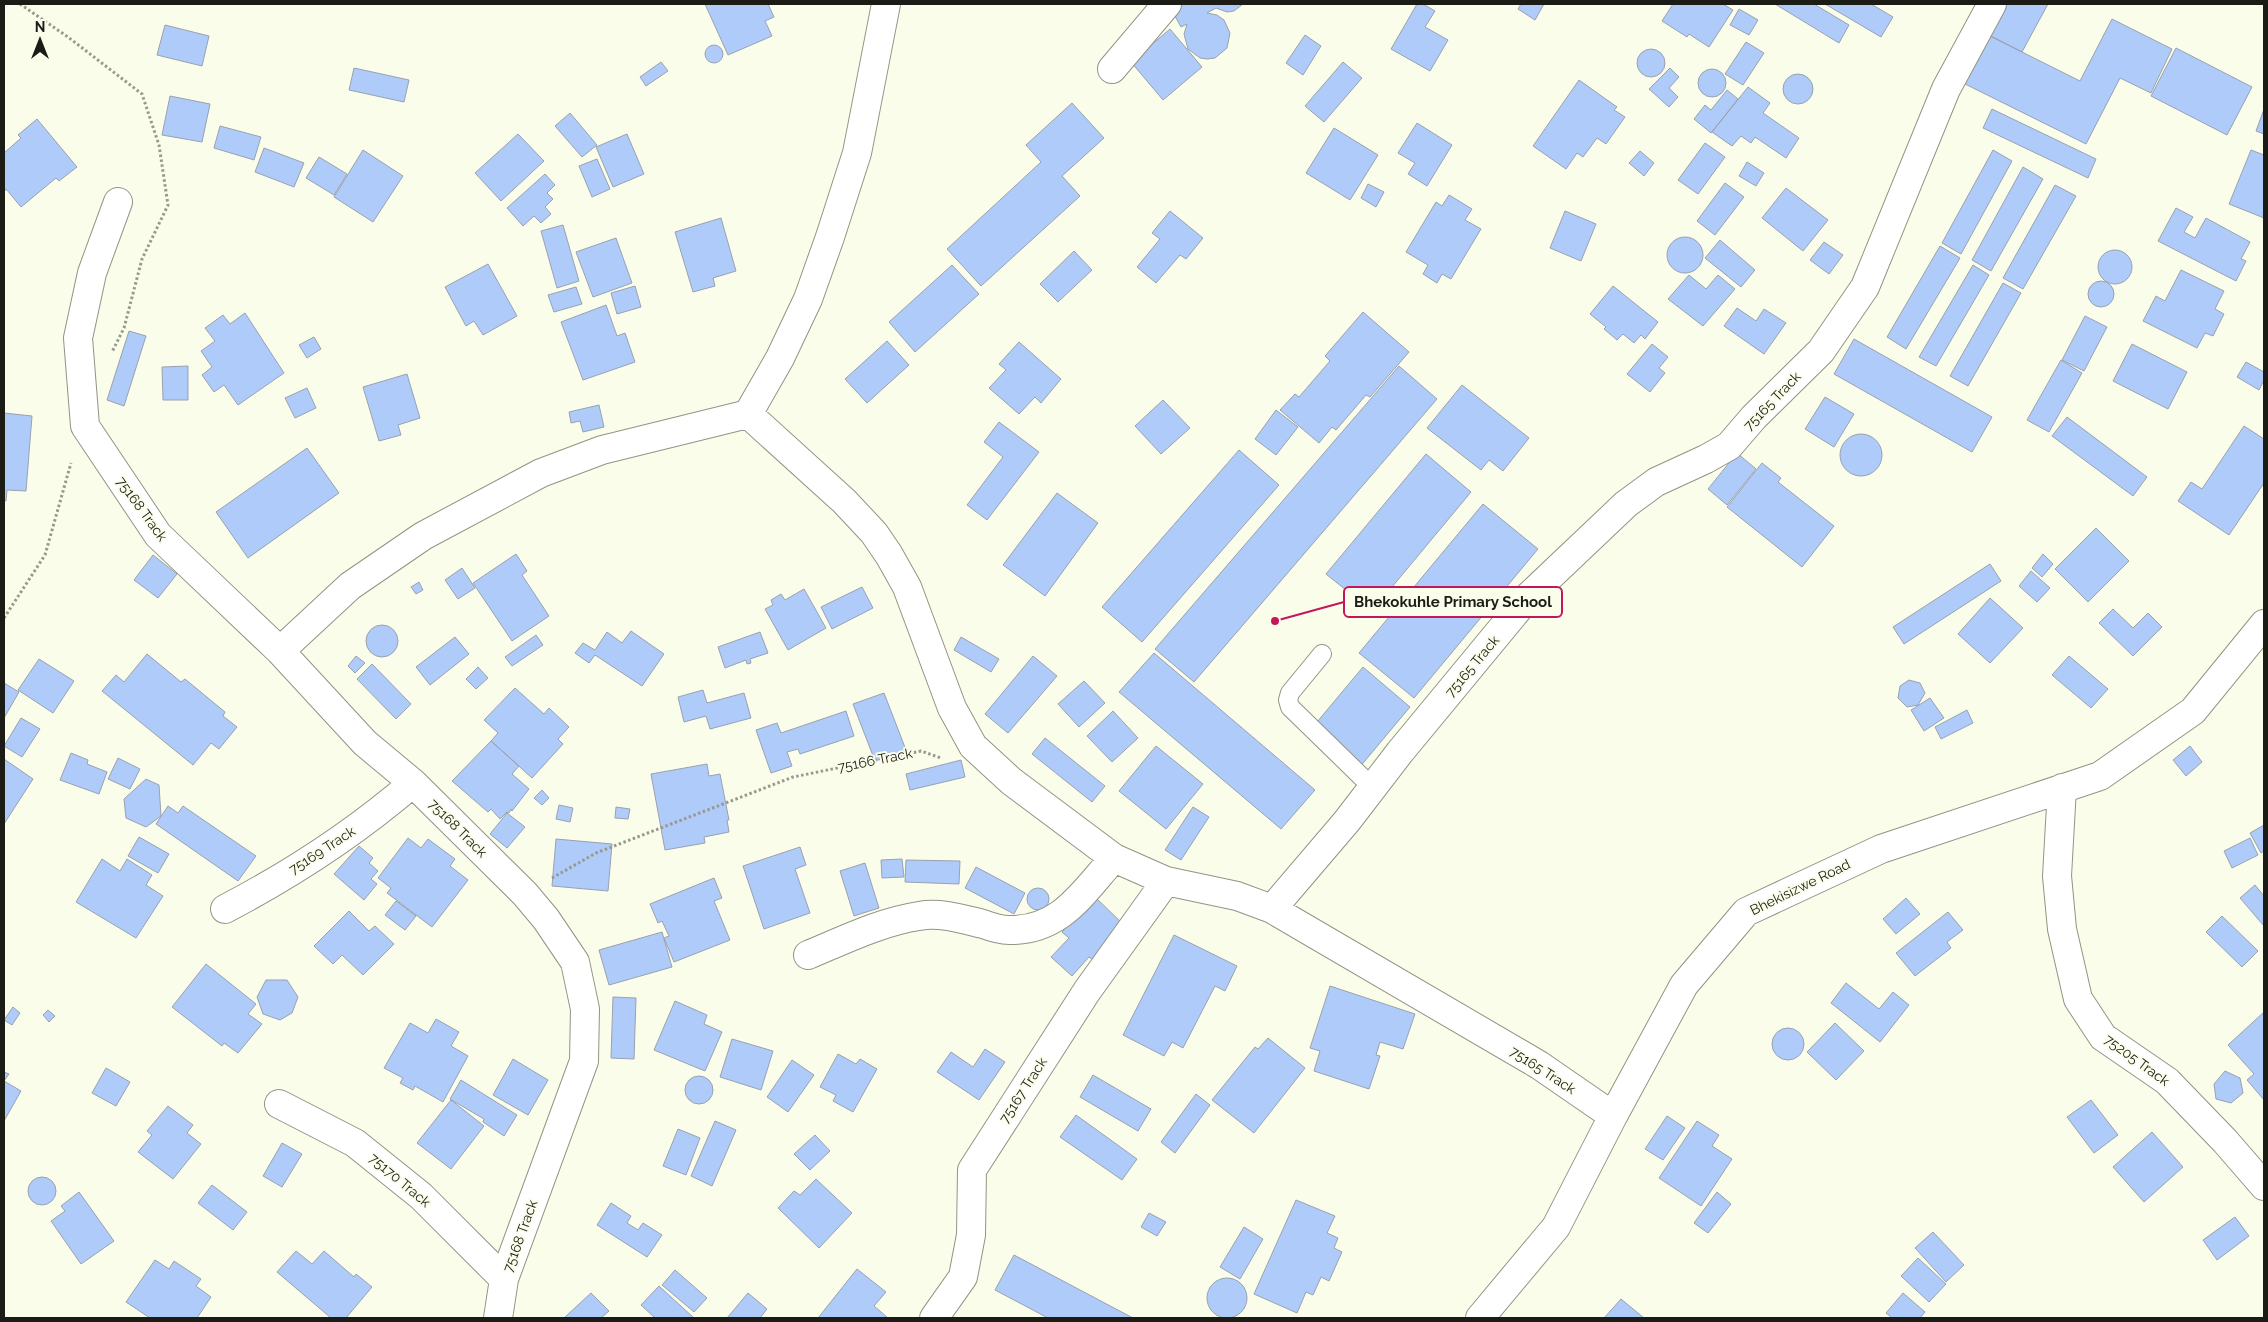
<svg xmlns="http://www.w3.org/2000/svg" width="2268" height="1322" viewBox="0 0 2268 1322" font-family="Raleway,sans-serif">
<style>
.building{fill:#afcbfa;stroke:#99a1af}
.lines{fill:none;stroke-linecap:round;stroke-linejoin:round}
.lane-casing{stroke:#929484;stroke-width:20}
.street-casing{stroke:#929484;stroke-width:30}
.path{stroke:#97998c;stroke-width:3;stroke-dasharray:2.5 2.5;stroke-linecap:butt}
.lane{stroke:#fff;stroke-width:18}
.street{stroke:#fff;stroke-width:28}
.labels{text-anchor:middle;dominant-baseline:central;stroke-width:4;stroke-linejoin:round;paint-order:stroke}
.street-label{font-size:14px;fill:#1b1c16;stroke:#fbfdeb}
.leader{fill:none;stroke:#c2185b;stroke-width:2}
.callout-dot{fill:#c2185b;stroke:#fbfdeb;stroke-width:2}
.callout{fill:#fbfdeb;stroke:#c2185b;stroke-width:2}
.callout-label{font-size:15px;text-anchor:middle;font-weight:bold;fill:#1b1c16}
</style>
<rect width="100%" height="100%" fill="#fbfdeb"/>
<path class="building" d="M705,4H768L774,17L765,21L772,36L728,55Z
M1171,4H1243L1234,11L1227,12L1216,8L1207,13L1217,15L1224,20L1230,33L1227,48L1215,58L1207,59L1200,58L1188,49L1184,34L1187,24L1181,27L1169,5Z
M1417,4H1423L1435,11L1425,27L1448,40L1430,71L1391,49Z
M1521,4H1544L1535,20L1518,9Z
M1673,4H1723L1733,10L1709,47L1689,34L1687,37L1662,21Z
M1775,4H1814L1849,25L1839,43Z
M1825,4H1871L1893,17L1881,37Z
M2002,4H2048L2022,52L1987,34Z
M1739,9L1758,20L1749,35L1730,25Z
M2112,19L2172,49L2151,93L2120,78L2086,144L1961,82L1986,34L2080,81Z
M165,25L209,36L202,66L157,55Z
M1170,29L1202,67L1163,100L1131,62Z
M1305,35L1321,46L1303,75L1286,63Z
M1746,42L1764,53L1743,85L1725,74Z
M705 54a9 9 0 1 1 18 0a9 9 0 1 1-18 0Z
M2176,48L2252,87L2227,135L2151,96Z
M1637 63a14 14 0 1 1 28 0a14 14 0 1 1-28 0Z
M661,62L668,71L646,86L640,77Z
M1343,62L1362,78L1324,122L1305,106Z
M354,68L409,80L404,102L349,90Z
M1670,68L1679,77L1669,88L1678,97L1669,107L1649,89Z
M1698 83a14 14 0 1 1 28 0a14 14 0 1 1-28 0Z
M1783 89a15 15 0 1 1 30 0a15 15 0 1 1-30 0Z
M1579,80L1617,107L1614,110L1625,117L1606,144L1597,138L1583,157L1577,153L1566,169L1533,146Z
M1748,87L1770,103L1763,113L1799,138L1786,158L1755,137L1751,143L1741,136L1732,146L1712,132Z
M1727,90L1738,99L1711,133L1694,119L1705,105L1711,110Z
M170,96L210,104L202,142L162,135Z
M1072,103L1104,138L1062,176L1080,196L981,286L947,249L1041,162L1026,145Z
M1992,109L2096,159L2088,178L1983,128Z
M2264,109V134L2256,131Z
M570,113L597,145L582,157L555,126Z
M37,119L77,167L59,181L56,178L21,207L6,189L4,192V153L21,138L18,135Z
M1417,123L1452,145L1427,186L1408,174L1415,163L1398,153Z
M220,126L261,137L254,160L214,148Z
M1334,128L1378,155L1350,200L1306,173Z
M518,134L544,161L501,201L475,173Z
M627,134L644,174L613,187L596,147Z
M1705,143L1725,157L1698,194L1678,180Z
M264,148L304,163L294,187L255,172Z
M363,150L403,176L373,222L334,197Z
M1993,150L2012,161L1961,254L1942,243Z
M2251,150L2264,155V218L2229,204Z
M1640,151L1654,163L1644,176L1629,163Z
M319,157L347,174L334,195L306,178Z
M597,159L610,189L592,197L579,166Z
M1747,162L1764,173L1756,186L1739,176Z
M2023,167L2043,179L1991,271L1972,260Z
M545,174L555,185L547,193L553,199L545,207L551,214L541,223L534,216L523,226L507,208Z
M1725,183L1744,197L1715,235L1697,221Z
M1368,184L1384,192L1376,207L1361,198Z
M2055,185L2076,196L2023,289L2003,278Z
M1786,188L1828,220L1803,251L1762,218Z
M1449,195L1472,209L1465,220L1481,229L1451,279L1442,274L1437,283L1423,274L1428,265L1406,252L1436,202L1442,206Z
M2176,208L2193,217L2184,232L2195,238L2206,218L2250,242L2241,259L2246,261L2236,281L2158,241Z
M1170,211L1203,238L1186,259L1180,255L1156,283L1137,267L1160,239L1152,233Z
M1565,211L1596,224L1581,261L1550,248Z
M721,218L736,271L713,278L715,286L693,292L675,232Z
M563,225L579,281L557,288L541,231Z
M1667 255a18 18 0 1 1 36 0a18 18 0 1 1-36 0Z
M616,238L632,283L593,297L576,252Z
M1720,240L1755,270L1741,287L1705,258Z
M1824,242L1843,255L1829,274L1810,260Z
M1940,246L1960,258L1906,349L1887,337Z
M2098 267a17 17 0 1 1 34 0a17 17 0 1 1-34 0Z
M1074,251L1092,270L1058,302L1040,284Z
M488,264L517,316L483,335L474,321L466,326L445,287Z
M952,265L979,294L915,352L889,322Z
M1973,265L1989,275L1936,366L1919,357Z
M2181,270L2224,291L2215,309L2224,314L2213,336L2205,333L2197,348L2143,321L2156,296L2165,301Z
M1689,275L1706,289L1718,275L1735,289L1703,326L1668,299Z
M2088 294a13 13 0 1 1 26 0a13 13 0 1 1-26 0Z
M2003,283L2021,293L1968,386L1950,376Z
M635,286L641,307L617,314L611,293Z
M1613,286L1658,322L1645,339L1641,335L1634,343L1623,334L1617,340L1604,329L1606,327L1590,314Z
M576,287L582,304L554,312L548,295Z
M606,305L617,336L625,333L635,362L583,380L561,322Z
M1737,308L1756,321L1764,309L1786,323L1764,354L1724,326Z
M1363,312L1409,352L1370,397L1366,395L1336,430L1332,427L1319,443L1280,410L1295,394L1299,397L1330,361L1325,356Z
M245,313L284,373L238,405L224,385L214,392L202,375L212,367L201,351L215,341L205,328L223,315L230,324Z
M2085,316L2107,327L2084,371L2062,360Z
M129,331L146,336L124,406L107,400Z
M314,337L321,349L307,358L299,345Z
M1854,339L1992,417L1972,452L1834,374Z
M887,341L909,365L867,403L845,379Z
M1019,342L1061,379L1041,403L1035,397L1019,414L989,388L1006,370L999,364Z
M1652,344L1668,357L1659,368L1665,373L1650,392L1627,374Z
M2132,344L2187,372L2168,409L2113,381Z
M2061,360L2082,373L2049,432L2027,420Z
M2246,362L2264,372V380L2259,390L2237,377Z
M188,366V400H163L162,367Z
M1399,366L1437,399L1194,682L1155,649Z
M407,374L420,418L398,425L401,435L379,441L363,387Z
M1462,385L1529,438L1503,471L1489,460L1481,470L1427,428Z
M307,388L316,408L295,418L285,398Z
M1825,397L1854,414L1834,447L1805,429Z
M1163,400L1190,428L1161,454L1135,426Z
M599,405L604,427L583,432L580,421L571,423L569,412Z
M1276,410L1298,427L1276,455L1255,439Z
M4,413L32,416L26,491L7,490L6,501L4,500Z
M2067,417L2147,477L2133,496L2052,436Z
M999,422L1039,452L987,520L967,505L1003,457L984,442Z
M2244,426L2264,439V483L2229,535L2178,501L2191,482L2202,489Z
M1840 455a21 21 0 1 1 42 0a21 21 0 1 1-42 0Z
M307,448L339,493L248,558L216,512Z
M1239,450L1279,485L1142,642L1102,607Z
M1737,453L1756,469L1727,505L1708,489Z
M1426,454L1471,492L1372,611L1326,574Z
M1762,463L1781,478L1778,482L1834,526L1802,567L1727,507Z
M1057,493L1098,523L1045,596L1003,565Z
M1483,504L1538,549L1414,698L1359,653Z
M2096,528L2129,561L2088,602L2055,569Z
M516,554L527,571L522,575L549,616L512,641L473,583Z
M2043,554L2053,564L2042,577L2032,568Z
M153,555L177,574L158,598L134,580Z
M1990,564L2001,581L1904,644L1893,627Z
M462,568L475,588L458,599L445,580Z
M2031,571L2050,588L2037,602L2019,586Z
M419,582L423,590L416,594L411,587Z
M862,587L873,608L832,629L821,607Z
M804,589L826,628L788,650L765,609L773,605L771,600L781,594L785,600Z
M1990,598L2023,628L1990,663L1958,634Z
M2113,609L2133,628L2148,613L2162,627L2133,656L2099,623Z
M366 641a16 16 0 1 1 32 0a16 16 0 1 1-32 0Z
M631,631L664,654L642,686L595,655L589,663L575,653L583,643L595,650L607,632L622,643Z
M760,632L768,653L750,659L751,663L747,664L746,660L725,668L718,647Z
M536,635L543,645L512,666L505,657Z
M455,637L469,654L430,685L416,667Z
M961,637L999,659L991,672L954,650Z
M1154,653L1315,790L1281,829L1119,692Z
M147,654L181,682L185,679L225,712L223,716L237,727L219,749L211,743L193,765L102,691L116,675L124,682Z
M356,656L365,663L355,673L348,666Z
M1033,656L1057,676L1008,733L985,714Z
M2069,656L2108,689L2091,708L2052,675Z
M39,659L74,681L53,713L18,690Z
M372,664L411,704L396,719L357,679Z
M478,667L488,678L476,689L466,679Z
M1363,667L1410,707L1359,768L1312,728Z
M1909,680L1920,683L1925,693L1918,705L1907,707L1898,698L1900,686Z
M1084,681L1105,703L1079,727L1058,704Z
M4,683L19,692L4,718Z
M515,688L544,714L549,708L569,727L558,739L563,744L532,778L491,741L498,733L484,720Z
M703,690L707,703L744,693L751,718L710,729L706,716L684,722L678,697Z
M884,693L906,750L875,761L853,704Z
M1930,698L1944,718L1924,731L1911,710Z
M1967,710L1973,723L1941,739L1935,727Z
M846,711L854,736L800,754L798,749L787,752L792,766L771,773L756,730L777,723L781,733Z
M1113,711L1138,738L1112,762L1087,736Z
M21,718L40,729L22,757L4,746Z
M1045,738L1105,786L1092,802L1032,754Z
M491,741L519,766L512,774L529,789L512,811L511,809L509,813L507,812L500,819L491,809L488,812L452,781Z
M1156,746L1203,784L1166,829L1119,791Z
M2190,746L2202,762L2186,776L2173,760Z
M71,753L88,760L87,764L107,772L99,794L60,780Z
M118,758L140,769L130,789L108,779Z
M4,759L33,779L4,824Z
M961,760L965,777L910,790L906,774Z
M707,764L709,776L720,774L729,820H727L729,832L704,837L705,843L665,850L651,774Z
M146,779L159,785L161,816L146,827L126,818L124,799Z
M542,790L549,798L542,805L534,798Z
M559,805L573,808L570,822L556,819Z
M168,806L178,813L183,806L256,856L238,881L156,824Z
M616,807L630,809L628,819L615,818Z
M1193,807L1209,817L1181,860L1165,850Z
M507,813L525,827L507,848L490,834Z
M2264,825V851L2261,853L2250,833Z
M139,837L169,854L158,873L128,856Z
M408,838L421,848L428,839L455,859L450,866L468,880L432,927L387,893L391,888L378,878Z
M2250,838L2258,855L2232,868L2224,851Z
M556,839L612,844L608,891L552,886Z
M359,846L373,858L369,863L378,871L371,879L377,884L364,900L334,874Z
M800,847L806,865L795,869L810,913L764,929L743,866Z
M102,859L120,871L127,859L152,875L146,885L163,896L136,938L76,902Z
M902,859L904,877L882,878L881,860Z
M906,860L960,861L959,884L905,882Z
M865,863L879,908L854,916L840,871Z
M976,867L1025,893L1014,914L965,888Z
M714,878L722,898L714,901L730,940L674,962L664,938L669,936L662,921L658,923L650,904Z
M2255,885L2264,896V926L2240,898Z
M1027 899a11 11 0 1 1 22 0a11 11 0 1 1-22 0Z
M1095,897L1125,926L1093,960L1089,957L1072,976L1051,957L1069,938L1062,932Z
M1906,898L1920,914L1896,934L1883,919Z
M396,901L416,916L405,930L385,915Z
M349,911L369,931L375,926L394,944L363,975L342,955L333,964L314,946Z
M1948,912L1963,930L1947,942L1951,948L1915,976L1896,953Z
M2222,916L2258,951L2242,967L2206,932Z
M662,932L672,967L609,985L599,950Z
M1174,935L1237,966L1225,991L1215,986L1183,1048L1172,1042L1164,1056L1123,1035Z
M206,964L256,1004L248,1014L262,1024L238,1053L224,1043L222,1046L172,1007Z
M266,980H287L298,997L292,1013L280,1020L263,1014L257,997Z
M1846,983L1879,1009L1893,992L1909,1005L1880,1042L1831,1003Z
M1330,986L1415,1014L1403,1049L1380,1042L1376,1055L1380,1056L1369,1089L1314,1071L1320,1051L1310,1048Z
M613,997L636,998L634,1059L611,1058Z
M675,1001L707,1015L704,1024L722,1032L705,1071L654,1050Z
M13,1007L20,1013L12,1025L4,1020Z
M48,1010L55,1016L49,1022L43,1015Z
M2264,1012V1100L2247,1080L2254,1074L2228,1045Z
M436,1019L459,1032L451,1046L468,1056L443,1102L415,1086L413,1090L400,1083L403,1078L384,1068L410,1023L428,1033Z
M1835,1023L1864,1051L1836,1080L1807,1052Z
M1772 1044a16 16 0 1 1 32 0a16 16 0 1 1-32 0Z
M1268,1038L1305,1068L1254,1133L1212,1100L1255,1047L1258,1049Z
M732,1039L773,1051L761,1090L720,1077Z
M985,1049L1005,1062L979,1100L937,1072L951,1052L973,1067Z
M838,1054L856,1064L860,1059L877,1069L853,1112L833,1101L836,1095L820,1087Z
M513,1059L548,1080L528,1115L493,1095Z
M792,1060L814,1075L788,1112L767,1097Z
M106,1068L130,1082L116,1106L92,1093Z
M2225,1071L2240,1078L2243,1093L2231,1103L2216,1099L2214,1084Z
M4,1072L9,1074L4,1081L21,1091L4,1121Z
M1093,1075L1151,1109L1138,1131L1080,1097Z
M685 1090a14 14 0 1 1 28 0a14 14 0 1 1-28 0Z
M461,1080L517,1115L504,1136L483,1122L484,1119L450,1099Z
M1196,1094L1210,1105L1175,1153L1161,1142Z
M451,1100L484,1126L451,1169L417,1143Z
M2091,1100L2118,1135L2094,1153L2067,1117Z
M168,1106L193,1125L187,1133L201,1144L173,1179L138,1152L152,1135L147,1131Z
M1076,1115L1137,1159L1122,1180L1060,1137Z
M1667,1116L1685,1128L1663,1160L1645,1149Z
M715,1121L736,1130L712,1186L691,1176Z
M1697,1121L1719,1135L1712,1146L1732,1159L1701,1206L1659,1178Z
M678,1129L700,1138L686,1175L663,1166Z
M2152,1132L2183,1167L2144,1202L2113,1167Z
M815,1135L830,1151L810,1170L794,1154Z
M282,1143L302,1154L282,1187L263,1176Z
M28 1191a14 14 0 1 1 28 0a14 14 0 1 1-28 0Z
M816,1179L852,1213L819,1248L778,1208L794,1191L800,1195Z
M212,1185L247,1212L233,1230L198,1203Z
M79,1192L114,1241L81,1264L51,1221L65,1211L61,1206Z
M1717,1192L1731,1204L1708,1233L1694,1223Z
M1296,1200L1335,1216L1327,1233L1338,1238L1334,1248L1342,1252L1329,1281L1321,1277L1313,1295L1306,1292L1297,1313L1254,1294Z
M611,1203L631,1216L627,1223L638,1230L643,1223L662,1235L647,1257L597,1225Z
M1149,1213L1166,1222L1157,1236L1141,1227Z
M2235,1217L2249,1236L2217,1260L2203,1240Z
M1244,1227L1263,1239L1240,1279L1220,1267Z
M1933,1232L1964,1265L1946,1282L1915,1248Z
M296,1251L312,1264L324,1251L354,1277L356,1274L372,1287L346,1318H331L277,1272Z
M1014,1255L1133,1318H1048L995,1290Z
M1918,1258L1946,1284L1929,1302L1901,1276Z
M155,1260L169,1269L174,1261L201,1279L196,1286L211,1297L197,1318H150L126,1302Z
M857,1269L886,1292L874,1306L888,1318H818Z
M675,1270L707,1298L694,1312L662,1285Z
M1207 1298a20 20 0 1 1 40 0a20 20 0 1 1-40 0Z
M659,1286L694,1318H655L641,1305Z
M591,1293L609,1311L601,1318H564Z
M748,1293L767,1309L760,1318H727Z
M1903,1293L1925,1312L1920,1318H1892L1886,1313Z
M1621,1299L1644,1318H1604Z"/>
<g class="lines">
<g class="lane-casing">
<path id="lane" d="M1322,654L1290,693L1288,700L1290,707L1372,787"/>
</g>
<g class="street-casing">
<path id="street" d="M1112,69L1167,4
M118,202L92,273L78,338L85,426L158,535L280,651L365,743L413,783L525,894L546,919L575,962L585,1009L584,1061L504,1279L498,1318
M748,414L844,501L874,533L889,555L907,587L952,708L973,746L1011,781L1114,858L1166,881L1237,896L1272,909L1539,1065L1613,1116
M280,651L350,586L423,536L541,473L602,450L748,414L780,358L808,299L830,237L857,153L886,4
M2062,788L2057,876L2062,929L2078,999L2103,1037L2167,1081L2225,1141L2264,1186
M225,909C292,874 356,832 413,783
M1272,909L1347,821L1400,752L1528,597L1626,504L1656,482L1706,459L1729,446L1754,417L1821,351L1865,287L1946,89L1992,4
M808,955C844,940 880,922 919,916C941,912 962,919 983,924C991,927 1001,930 1009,930C1061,931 1083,892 1114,858
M279,1104L355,1143L421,1196L504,1279
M934,1318L963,1277L971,1235L972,1170L1087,991L1166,881
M1480,1318L1556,1227L1613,1116L1684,985L1746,912L1881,849L2100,776L2193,711L2264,624"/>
</g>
<path class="path" d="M20,4L68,37L142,94L159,145L168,205L142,259L124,328L112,352
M4,618L45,555L71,463
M552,878L596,853L793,777L921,751L941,758"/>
<use href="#lane" class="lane"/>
<use href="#street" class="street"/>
</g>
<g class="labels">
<g class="street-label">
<text transform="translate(1772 401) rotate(-46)">75165 Track</text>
<text transform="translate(142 509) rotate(54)">75168 Track</text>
<text transform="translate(1472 666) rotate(-50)">75165 Track</text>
<text transform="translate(875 760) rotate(-11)">75166 Track</text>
<text transform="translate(458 828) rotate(45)">75168 Track</text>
<text transform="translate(322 850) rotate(-33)">75169 Track</text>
<text transform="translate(1800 887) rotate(-26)">Bhekisizwe Road</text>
<text transform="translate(2137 1060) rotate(36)">75205 Track</text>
<text transform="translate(1543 1070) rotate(33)">75165 Track</text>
<text transform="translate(1023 1090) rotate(-57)">75167 Track</text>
<text transform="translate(400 1180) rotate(40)">75170 Track</text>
<text transform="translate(520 1236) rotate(-70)">75168 Track</text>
</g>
</g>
<path class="leader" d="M1275 621L1344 602"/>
<circle class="callout-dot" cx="1275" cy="621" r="5"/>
<rect class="callout" x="1344" y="587" width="218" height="30" rx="5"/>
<g class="callout-label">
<text x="1453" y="607">Bhekokuhle Primary School</text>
</g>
<rect width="2268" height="1322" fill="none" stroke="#1b1c16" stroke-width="10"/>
<g transform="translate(40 40)" stroke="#fbfdeb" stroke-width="4" paint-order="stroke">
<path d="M0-4L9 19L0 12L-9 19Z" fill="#1b1c16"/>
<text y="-8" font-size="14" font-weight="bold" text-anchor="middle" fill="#1b1c16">N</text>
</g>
</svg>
